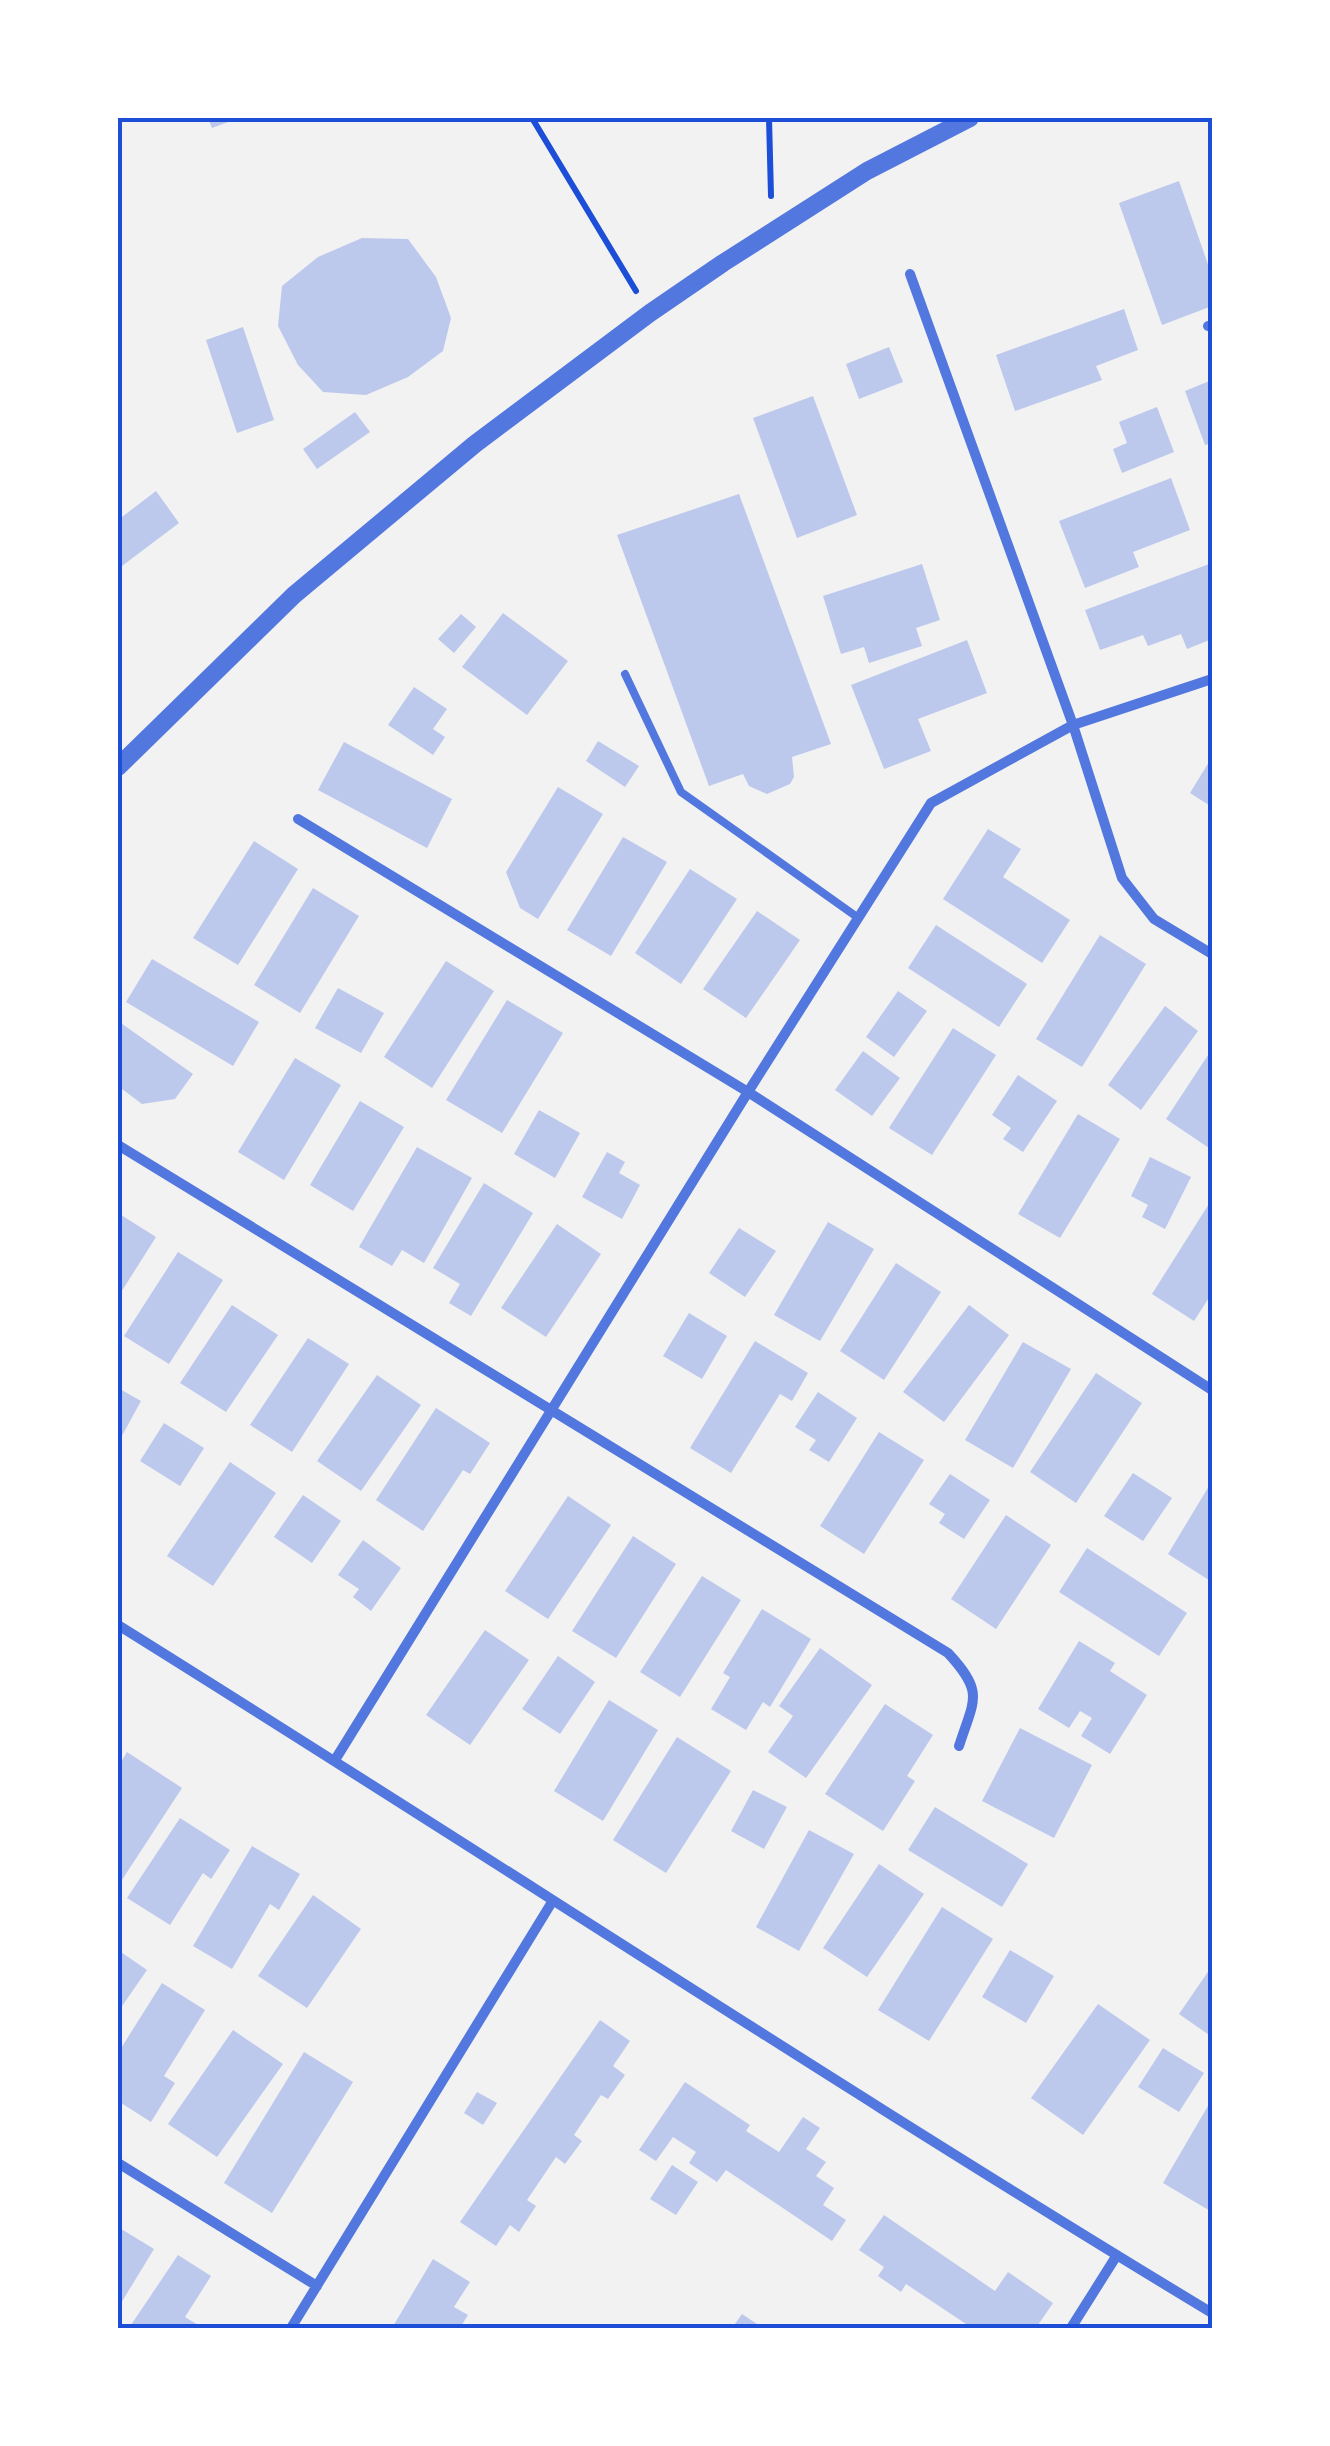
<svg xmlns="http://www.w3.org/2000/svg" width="1330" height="2446" viewBox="0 0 1330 2446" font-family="Lato,sans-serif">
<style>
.building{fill:#bdc9ec}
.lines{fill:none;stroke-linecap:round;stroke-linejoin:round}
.path{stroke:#1d4ed8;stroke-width:6}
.service{stroke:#5277de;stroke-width:8}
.minor{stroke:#5277de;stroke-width:10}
.tertiary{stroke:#5277de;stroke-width:18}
.neatline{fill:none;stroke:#1d4ed8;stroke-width:4}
</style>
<rect width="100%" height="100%" fill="#f2f2f2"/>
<path class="building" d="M208,118H239L212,128Z
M1179,181L1212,276V306L1162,325L1119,203Z
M362,238L408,239L436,277L451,318L443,351L408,377L366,395L323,392L298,365L278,326L282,286L318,257Z
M1124,309L1138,350L1096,366L1102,380L1015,411L996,355Z
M243,327L274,420L237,433L206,340Z
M889,347L903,382L859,399L846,364Z
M1212,380V443L1205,445L1185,391Z
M813,396L857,515L797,538L753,418Z
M1157,407L1174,452L1122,473L1113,449L1127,443L1119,422Z
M355,412L370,432L317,469L303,449Z
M1171,478L1190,530L1133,552L1139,567L1085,588L1059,521Z
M156,491L179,523L118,569V520Z
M739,494L831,744L792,757L794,777L790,784L767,794L749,786L743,774L709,786L617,535Z
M1212,563V639L1187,649L1181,634L1148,646L1143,635L1100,650L1085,610Z
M922,564L940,620L916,628L922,646L869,663L864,647L841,654L823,596Z
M503,613L568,661L527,715L462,667Z
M461,614L476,627L454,653L438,639Z
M967,640L987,693L918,719L931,751L884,769L851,685Z
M414,687L447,709L433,729L445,737L433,755L388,725Z
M598,741L639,766L625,787L586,761Z
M344,742L452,799L427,848L318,790Z
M1212,757V807L1190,793Z
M558,787L603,814L538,919L520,908L506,872Z
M988,829L1021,849L1003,877L1070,920L1042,963L943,899Z
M623,837L667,862L611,956L567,930Z
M254,841L298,869L238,965L193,938Z
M690,869L737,899L681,984L635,953Z
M313,888L359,916L300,1013L254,985Z
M757,911L800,940L746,1018L703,989Z
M936,925L1027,984L999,1027L908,968Z
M1100,935L1146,964L1082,1067L1036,1039Z
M152,959L259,1022L233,1066L126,1002Z
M446,961L494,991L432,1088L384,1057Z
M338,988L384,1013L361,1053L315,1028Z
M898,991L927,1011L894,1057L866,1037Z
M507,1000L563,1033L502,1133L446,1100Z
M1165,1006L1198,1031L1141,1110L1108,1085Z
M118,1021L193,1074L175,1099L142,1104L118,1086Z
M953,1028L996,1055L932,1155L889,1128Z
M1212,1049V1150L1166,1119Z
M863,1051L900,1078L872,1116L835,1090Z
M295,1058L341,1085L284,1180L238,1152Z
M1018,1075L1057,1101L1023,1152L1003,1139L1011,1128L992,1115Z
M360,1101L404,1127L353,1211L310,1185Z
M539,1110L580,1133L555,1178L514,1154Z
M1078,1114L1120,1139L1060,1238L1018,1214Z
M417,1147L472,1178L424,1263L402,1250L392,1266L359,1247Z
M607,1152L625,1162L619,1173L640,1185L622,1219L582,1197Z
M1150,1157L1191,1177L1165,1229L1142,1217L1148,1205L1131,1196Z
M484,1183L533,1213L471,1316L449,1303L460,1284L433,1268Z
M1212,1199V1293L1194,1321L1152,1294Z
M118,1213L156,1237L118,1297Z
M828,1222L874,1249L820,1341L774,1315Z
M557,1224L601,1254L546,1337L501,1308Z
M739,1228L776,1251L745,1297L709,1273Z
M178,1252L223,1280L169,1364L124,1336Z
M896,1263L941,1292L884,1380L840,1351Z
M232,1305L278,1335L226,1412L180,1383Z
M969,1305L1009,1335L944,1422L903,1392Z
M689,1313L727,1336L702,1379L663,1356Z
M308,1338L349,1364L292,1452L250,1425Z
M755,1341L808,1373L792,1401L780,1394L731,1473L690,1448Z
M1023,1342L1071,1369L1013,1468L965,1440Z
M1096,1373L1142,1403L1076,1503L1030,1472Z
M377,1375L421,1405L361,1491L317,1461Z
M118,1388L141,1401L118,1443Z
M818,1392L857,1418L829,1462L809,1450L816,1440L795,1427Z
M436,1408L490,1443L470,1474L463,1470L423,1531L376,1500Z
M164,1423L204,1448L180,1486L140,1461Z
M879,1432L924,1460L864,1554L820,1526Z
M230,1462L276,1493L213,1586L167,1556Z
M1133,1473L1172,1498L1143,1541L1104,1516Z
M950,1474L990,1500L964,1539L939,1523L945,1514L929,1504Z
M1212,1481V1582L1168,1554Z
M303,1495L341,1521L312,1563L274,1537Z
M568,1496L611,1525L548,1619L505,1591Z
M1006,1515L1051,1545L996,1629L951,1599Z
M633,1536L676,1564L616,1658L572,1631Z
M363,1540L401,1568L371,1611L353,1597L359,1589L338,1575Z
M1087,1548L1187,1613L1159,1656L1059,1592Z
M702,1576L741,1600L680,1697L640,1672Z
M762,1609L811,1639L770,1707L763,1702L746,1730L711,1709L730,1677L723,1673Z
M485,1630L529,1660L470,1745L426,1715Z
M1079,1641L1115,1663L1110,1671L1147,1695L1110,1754L1081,1736L1092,1718L1080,1711L1069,1728L1038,1709Z
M820,1648L872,1685L806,1778L768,1752L793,1716L779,1706Z
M558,1656L595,1682L560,1734L522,1709Z
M609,1700L658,1730L603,1821L554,1791Z
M885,1704L933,1735L907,1776L915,1781L883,1831L825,1794Z
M1020,1728L1092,1765L1054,1838L982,1801Z
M677,1737L731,1771L666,1873L613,1840Z
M127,1752L182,1788L118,1886V1767Z
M753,1790L787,1807L764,1849L731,1831Z
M935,1807L1028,1864L1002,1907L908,1850Z
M180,1818L230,1850L211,1879L203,1873L170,1925L127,1898Z
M809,1830L854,1854L799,1951L756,1927Z
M252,1846L300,1874L279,1910L270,1904L232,1969L193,1946Z
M879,1864L924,1894L867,1977L823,1948Z
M313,1895L361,1929L307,2008L258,1976Z
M942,1907L993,1939L929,2041L878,2010Z
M118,1950L147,1970L118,2012Z
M1010,1950L1054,1976L1026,2023L982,1997Z
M1212,1966V2037L1179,2014Z
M162,1983L205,2010L164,2076L175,2083L151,2122L118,2101V2053Z
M1098,2004L1150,2040L1083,2135L1031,2098Z
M600,2020L630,2041L613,2066L625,2075L608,2099L601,2095L574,2135L582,2141L565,2164L556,2157L527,2200L536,2206L519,2232L510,2225L496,2246L460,2222Z
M233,2030L283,2064L217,2157L168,2124Z
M1163,2048L1204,2073L1179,2112L1138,2087Z
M304,2052L353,2082L272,2213L224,2183Z
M685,2082L750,2125L746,2131L779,2152L803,2117L820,2128L806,2149L826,2162L816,2176L834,2188L823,2205L846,2220L832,2241L726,2170L717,2182L689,2163L696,2152L673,2137L656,2161L639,2150Z
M477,2092L497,2103L483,2125L464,2113Z
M1212,2099V2212L1163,2183Z
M672,2165L698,2182L676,2215L650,2199Z
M884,2215L995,2291L1008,2272L1053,2303L1036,2328H972L906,2284L901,2292L878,2276L884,2267L859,2250Z
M118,2227L154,2249L118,2308Z
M178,2255L211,2276L185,2317L198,2325L196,2328H129Z
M433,2259L470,2282L454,2307L468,2315L460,2328H392Z
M742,2314L763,2328H732Z"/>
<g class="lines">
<path class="path" d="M532,118L636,291
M769,118L771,196"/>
<path class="service" d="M625,674L681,792L857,917"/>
<path class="minor" d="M910,274L1073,725L1122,878L1154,919L1212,954
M1208,326L1212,325
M298,819L748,1092L1212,1390
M118,1145L948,1653C985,1693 974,1699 959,1746
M118,1625C484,1853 843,2090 1212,2313
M335,1760L748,1092L931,803L1073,725L1212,679
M118,2163L317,2286
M291,2328L552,1902
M1071,2328L1117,2255"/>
<path class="tertiary" d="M118,767L294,595L475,444L650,313L723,263L867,171L970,118"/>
</g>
<rect width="1330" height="2446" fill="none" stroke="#ffffff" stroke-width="240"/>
<rect x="120" y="120" width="1090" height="2206" class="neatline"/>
</svg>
